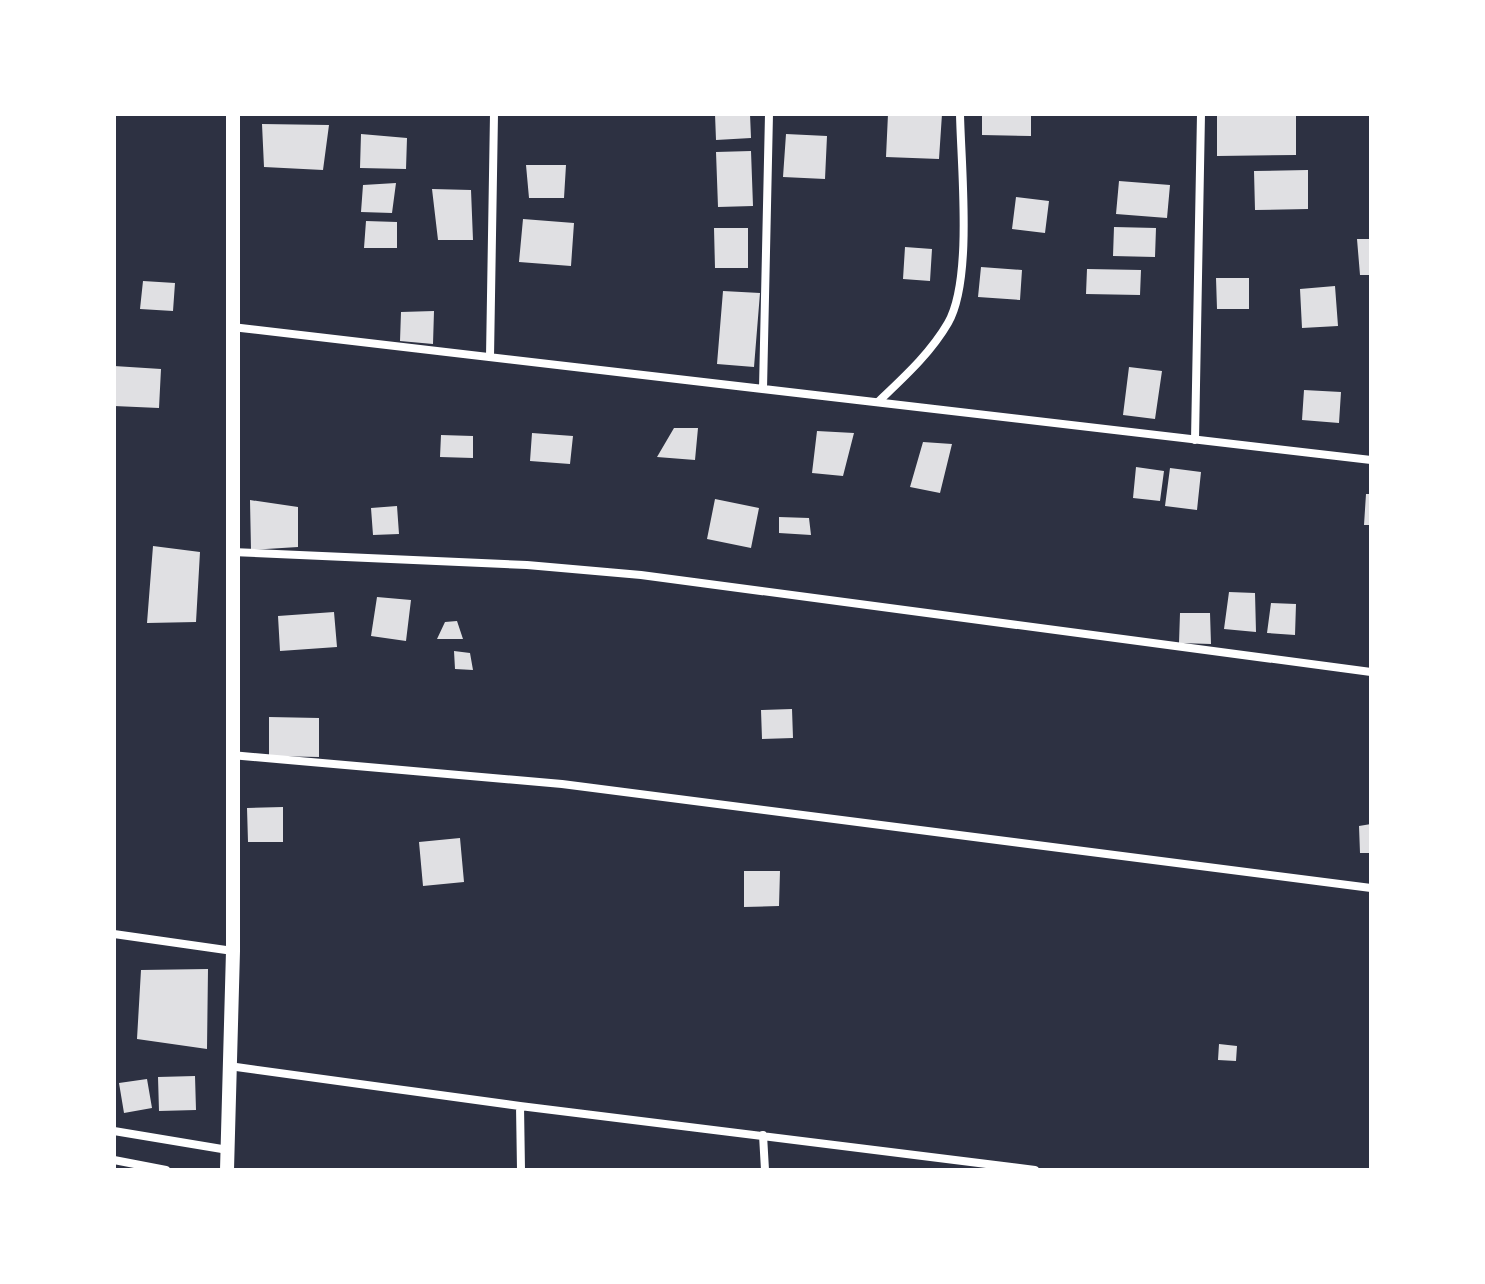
<svg xmlns="http://www.w3.org/2000/svg" width="1485" height="1284" viewBox="0 0 1485 1284" font-family="'Sofia Sans Condensed',sans-serif">
<style>
.building{fill:#e0e0e3}
.lines{fill:none;stroke-linecap:round;stroke-linejoin:round}
.minor{stroke:#fff;stroke-width:8}
.tertiary{stroke:#fff;stroke-width:14}
</style>
<rect width="100%" height="100%" fill="#2d3142"/>
<path class="building" d="M715,114H750L751,138L716,140Z
M888,114H942L939,159L886,157Z
M982,114H1031V136L982,135Z
M1217,114H1296V155L1217,156Z
M262,124L329,125L323,170L264,167Z
M361,134L407,138L406,169L360,168Z
M786,134L827,136L825,179L783,177Z
M751,151L753,206L718,207L716,152Z
M526,165H566L564,198H529Z
M1308,170V209L1255,210L1254,171Z
M1119,181L1170,185L1167,218L1116,214Z
M396,183L392,213L361,212L363,185Z
M432,189L471,190L473,240H438Z
M1016,197L1049,201L1045,233L1012,229Z
M523,219L574,223L571,266L519,262Z
M366,221L397,222V248H364Z
M1114,227L1156,228L1155,257L1113,256Z
M714,228H748V268H715Z
M1357,239H1371V275H1360Z
M905,247L932,249L930,281L903,279Z
M981,267L1022,270L1020,300L978,297Z
M1087,269L1141,270L1140,295L1086,294Z
M1216,278H1249V309H1217Z
M143,281L175,283L173,311L140,309Z
M1335,286L1338,326L1302,328L1300,289Z
M723,291L760,293L754,367L717,364Z
M434,311L433,344L400,341L401,312Z
M114,366L161,369L159,408L114,406Z
M1129,367L1162,371L1155,419L1123,415Z
M1304,390L1341,392L1339,423L1302,420Z
M674,428H698L695,460L657,457Z
M817,431L854,433L843,476L812,473Z
M532,433L573,436L570,464L530,461Z
M441,435L473,436V458L440,457Z
M923,442L952,444L940,493L910,487Z
M1136,467L1164,471L1160,501L1133,498Z
M1170,468L1201,472L1197,510L1165,506Z
M1366,494H1371V525H1364Z
M715,499L759,508L751,548L707,539Z
M250,500L298,507V547L251,550Z
M397,506L399,534L373,535L371,508Z
M779,517L809,518L811,535L779,533Z
M153,546L200,552L196,622L147,623Z
M1229,592L1255,593L1256,632L1224,629Z
M377,597L411,600L406,641L371,636Z
M1271,603L1296,604L1295,635L1267,633Z
M334,612L337,647L280,651L278,616Z
M1180,613H1210L1211,644L1179,643Z
M457,621L463,639H437L445,622Z
M454,651L470,653L473,670L455,669Z
M792,709L793,738L762,739L761,710Z
M269,717L319,718V757L269,756Z
M283,807V842H248L247,808Z
M1371,824V853H1360L1359,826Z
M460,838L464,882L423,886L419,842Z
M744,871H780L779,906L744,907Z
M208,969L207,1049L137,1039L141,970Z
M1219,1044L1237,1046L1236,1061L1218,1060Z
M195,1076L196,1110L159,1111L158,1077Z
M147,1079L152,1108L124,1113L119,1083Z"/>
<g class="lines">
<path class="minor" d="M232,327L1371,460
M490,357L494,114
M763,389L769,114
M878,402C903,378 930,354 948,323C973,280 961,167 960,114
M1195,440L1201,114
M232,552L527,565L641,575L1371,672
M231,755L562,784L1371,888
M114,934L233,951
M229,1066L520,1106L1035,1170
M520,1106L521,1170
M114,1131L228,1150
M763,1135L765,1170
M114,1160L166,1170"/>
<path class="tertiary" d="M227,1170L233,951V114"/>
</g>
<rect width="1485" height="1284" fill="none" stroke="#ffffff" stroke-width="232"/>
</svg>
